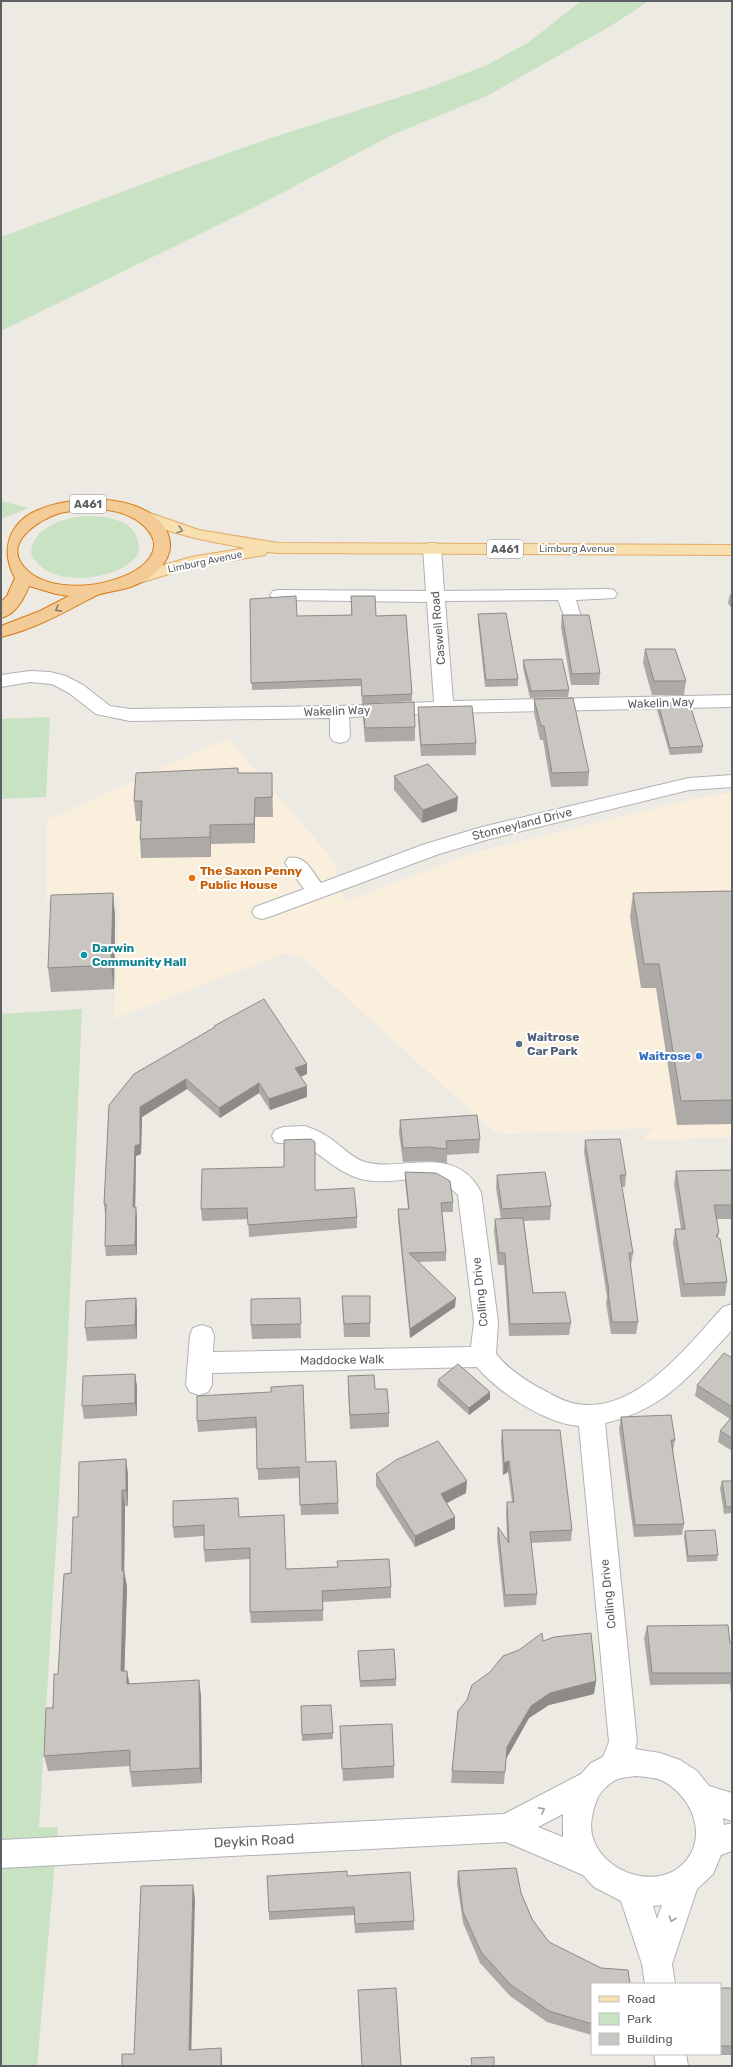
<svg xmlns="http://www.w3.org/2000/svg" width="733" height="2067" viewBox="0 0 733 2067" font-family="Rubik,sans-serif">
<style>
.commercial{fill:#faeedc}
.green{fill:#c8e2c3}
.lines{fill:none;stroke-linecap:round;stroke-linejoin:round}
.street-casing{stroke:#afb2b5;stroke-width:2}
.primary-casing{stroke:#e3ab67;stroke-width:2}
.highway-casing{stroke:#da7b17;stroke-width:2}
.street{fill:#fff;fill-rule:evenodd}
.primary{fill:#f7dfb0;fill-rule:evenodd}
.highway{fill:#f2cb96;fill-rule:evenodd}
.wall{fill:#ada9a6}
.shaded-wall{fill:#8d8a87}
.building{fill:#c9c5c1;stroke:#8d8a87}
.oneway{stroke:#8a867a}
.oneway2{stroke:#827b70}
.oneway3{stroke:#9da0a1}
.food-dot{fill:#e8710a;stroke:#fff;stroke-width:1.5}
.culture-dot{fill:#0f9aa8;stroke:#fff;stroke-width:1.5}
.service-dot{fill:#5c6f8a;stroke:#fff;stroke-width:1.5}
.shop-dot{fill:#3f7fe0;stroke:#fff;stroke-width:1.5}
.labels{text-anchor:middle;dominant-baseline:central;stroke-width:4;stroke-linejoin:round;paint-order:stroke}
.far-street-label{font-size:10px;fill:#5c6063;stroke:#fff}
.shield{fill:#fff;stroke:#8d9092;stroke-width:1}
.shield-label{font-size:11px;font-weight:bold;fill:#5c6063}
.street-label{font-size:12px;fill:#5c6063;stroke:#fff}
.food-label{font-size:12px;font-weight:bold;fill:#c56008;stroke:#fff;text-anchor:start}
.culture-label{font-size:12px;font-weight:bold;fill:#0d838f;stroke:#fff;text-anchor:start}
.service-label{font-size:12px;font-weight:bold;fill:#4e5e75;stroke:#fff;text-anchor:start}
.shop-label{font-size:12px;font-weight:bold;fill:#366cbe;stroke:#fff;text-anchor:end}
.near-street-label{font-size:14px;fill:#5c6063;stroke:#fff}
</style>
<rect width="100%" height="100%" fill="#edeae4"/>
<path class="commercial" d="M228,738L333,860L345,902L466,855L692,799L732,792V1137L642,1141L654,1128L504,1134L492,1130L304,959L286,953L114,1019L120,897L46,900L47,820Z"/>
<path class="green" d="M581,1H649L609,27L487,96L394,134L249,210L1,331V237L175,172L274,137L428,88L487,65L529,42Z
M1,501L29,508L1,519Z
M86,516C107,517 133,518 138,542C139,548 140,552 136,557C115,582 45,589 31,553C33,526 64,518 86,516Z
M50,717L46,797L1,799V719Z
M82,1009L67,1363L39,1827H58L37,2066H1V1014Z"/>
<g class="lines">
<g class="street-casing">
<path id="street" d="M432,543L438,544L441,548L444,591L608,589L614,590L617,594L614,598L576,600L581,617L578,621L572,622L566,621L558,600L445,601L453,701L732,695V707L444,713L349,717L350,737L347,741L340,743L333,741L330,737V718L130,721L96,714L69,693L52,684L30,682L1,687V675L30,671L50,672L66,676L83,685L110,706L130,709L339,706L434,702L427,602L279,600L273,599L270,595L273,591L279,590L426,591L423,548L426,544Z
M732,775V787L689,790L486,840L439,854L269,917L262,919L255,917L252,912L255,907L304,889L285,863L288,858C305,854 312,871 321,883L425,844L482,827L689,778Z
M305,1126C314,1129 322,1133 330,1138C341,1146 352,1158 365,1162C404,1173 454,1142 481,1192L498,1322L496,1354C510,1371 528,1382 547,1392C555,1396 563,1401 572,1403C634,1418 687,1346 723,1307L732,1304V1330C691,1374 666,1409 605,1423L637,1742L635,1749L660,1753L680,1760L697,1771L709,1786L732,1793V1821L723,1818L724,1825L732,1823V1851L721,1855L713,1874L697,1889L672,1964L675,1984H645L642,1964L621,1901L594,1887L583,1875L506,1842L1,1868V1840L504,1814L581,1774L591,1763L603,1757L609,1742L579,1426C545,1423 499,1393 477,1367L212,1373V1385L208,1392L199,1395L190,1392L186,1385L190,1335L193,1328L202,1325L211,1328L214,1335L213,1352L471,1347L474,1322L458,1195C430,1165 395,1188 361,1179C339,1173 324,1157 305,1145C296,1141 285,1145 275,1142L272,1136L275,1130L283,1127ZM636,1776C644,1777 655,1777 663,1781C693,1797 709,1838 683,1864C656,1891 603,1872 593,1838C589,1826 592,1814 596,1802C598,1794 609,1782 618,1779C624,1777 630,1777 636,1776ZM563,1814V1837L538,1827ZM662,1905L657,1919L653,1906Z
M654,2054H686L688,2066H656Z"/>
</g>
<g class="primary-casing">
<path id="primary" d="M144,511L199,530L278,543L732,545V555L278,553L267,552L265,555L193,567L132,585L126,584L123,580L126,576L191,557L246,548C206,541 175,535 138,520L135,516L138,512Z"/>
</g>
<g class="highway-casing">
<path id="highway" d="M87,499C112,499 145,503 162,524C183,551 159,576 133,586C121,591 106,591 95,596C65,612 35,629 1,637V626L40,611L69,596L56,594L29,586C24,599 15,615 1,618V602L7,596L15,578C0,551 8,523 38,510C54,503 71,501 87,499ZM87,509C107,509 128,511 144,526C192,571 54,613 21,563C6,540 41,519 60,513C69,511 78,510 87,509Z"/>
</g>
<use href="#street" class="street"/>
<use href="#primary" class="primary"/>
<use href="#highway" class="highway"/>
</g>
<path class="wall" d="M730,594H732V609L728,603Z
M351,596L376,616L412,694V701L362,704L361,686L252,690L250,599L297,616L351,615Z
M478,614L518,679V686L485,687L478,621Z
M562,615L600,673L599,685H571L561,627Z
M645,649L686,681L684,695H652L643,663Z
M523,660L569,690L568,697L530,698L523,668Z
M534,699L589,772L588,786L551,787L543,740H540L534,713Z
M658,703L703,746L702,753L670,755L657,710Z
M363,704L415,727V741L365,742L363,718Z
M418,707L476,743V755L421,756L418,719Z
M238,768V773H272L273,817H255V843L211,844V857L141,858L140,839L141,821H136L134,801Z
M394,776L457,811L422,823L394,790Z
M732,891V1124L677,1125L656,988H641L630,917L633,893Z
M113,893L115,917L114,989L51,992L48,968Z
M214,1026L307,1074L301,1077L307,1097L270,1110L259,1093L220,1118L187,1089L142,1117L141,1154L136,1156L135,1207L137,1217V1255L106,1256L105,1246L106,1214H105L104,1204L109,1105L214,1028Z
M400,1120L480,1139L479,1153L447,1155V1163L428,1161L403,1162L399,1133Z
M585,1140L626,1175L625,1187H622L633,1253L631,1265H630L638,1322L636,1334H611L606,1303L607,1297L584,1152Z
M732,1170V1219H717L719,1232L718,1237L727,1282L725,1296L681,1297L673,1243L675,1229H681L674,1184L676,1171Z
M405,1172L453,1202V1212H442L446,1252V1261L419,1262L455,1307L410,1338L398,1219V1209H408L405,1181Z
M497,1175L551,1206L550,1220L524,1221L533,1293L571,1323L569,1335L509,1336L504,1265H498L494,1231L495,1219H501L496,1188Z
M315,1190L357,1217V1228L249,1237L248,1219L202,1221L201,1209Z
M342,1296H370V1337H344Z
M136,1298L137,1312V1339L87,1341L85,1328Z
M300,1298L301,1338L252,1339L251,1325Z
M732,1358V1451L718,1442L720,1431L730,1419L695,1396L697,1385Z
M135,1374L137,1387V1416L84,1419L82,1406Z
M348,1376L375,1389L389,1413V1427L350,1429L348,1389Z
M438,1380L490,1399L469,1415L437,1386Z
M271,1392L306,1462L338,1503L339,1514L301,1515L299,1478L258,1480L257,1428L198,1432L197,1421Z
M621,1417L675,1440L673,1451L684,1524L682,1535L634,1537L619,1429Z
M502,1430L572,1530L571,1541L531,1543L537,1594L536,1605L504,1607L497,1538L498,1527L507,1540L506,1514L507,1502H512L508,1472L503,1475L501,1442Z
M126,1459L128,1475V1506H125L124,1571L127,1587L124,1671L129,1684L201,1695L202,1783L132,1787L130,1772V1766L48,1771L44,1756L58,1674L78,1517Z
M376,1474L466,1493L447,1503L455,1517V1529L415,1547L376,1486Z
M722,1481H732V1513L724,1514L720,1488Z
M239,1509V1517L286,1569L391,1587V1598L323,1602V1621L251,1623L250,1612V1559L205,1562L204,1550V1536L174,1538L173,1527Z
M685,1531L718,1555L717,1561L687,1562L684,1537Z
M647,1626L732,1643V1705L730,1684L650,1685L644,1638Z
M543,1641L596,1681L594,1694L549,1705L529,1718L506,1759L504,1784L451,1783L452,1771Z
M358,1651L396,1679V1686L360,1687Z
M331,1705L333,1739L302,1741L301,1706Z
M340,1726L394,1766V1778L343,1781Z
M458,1871L521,1893L532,1919L549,1942L592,1984V2035L588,2034L547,2022L510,1996L480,1963L463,1923L457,1883Z
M347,1876L414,1921V1930L355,1933L354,1915L269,1920V1912Z
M720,1988H732V2055H700V2054H720Z"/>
<path class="shaded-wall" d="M458,797L457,811L422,823L423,810Z
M255,798V843L254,824Z
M210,825L211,844V857L210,837Z
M113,893L115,917L114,989L111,965Z
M307,1064V1074L296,1078L295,1068Z
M186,1079L187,1089L142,1117L141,1154L136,1156L135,1217L133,1207L135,1146L140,1107Z
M259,1083V1093L220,1118L219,1108Z
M307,1086V1097L270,1110L269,1099Z
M136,1207L137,1217V1255L135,1245Z
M136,1298L137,1312V1339L135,1325Z
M456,1298L455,1307L410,1338V1329Z
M135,1374L137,1387V1416L135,1403Z
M490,1392V1399L469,1415V1408Z
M126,1459L128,1475V1506L126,1490Z
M509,1461L508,1472L503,1475L504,1463Z
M467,1481L466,1493L441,1506V1494Z
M122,1490L125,1506L124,1587V1571L127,1587L124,1687L121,1671Z
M455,1517V1529L415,1547V1536Z
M127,1671L130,1686L127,1684Z
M199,1680L201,1695L202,1783L200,1768Z
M596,1681L594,1694L549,1705L529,1718L506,1759L507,1747L531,1706L550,1693Z
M193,1885L195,1899L191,2064L189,2050Z
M221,2048L222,2062V2066H221Z"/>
<path class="building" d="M296,596L297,616L352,615L351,596H375L376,616L406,615L412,694L362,696L361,679L251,683L250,599Z
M506,613L518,679L486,680L478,614Z
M562,615H589L600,673L572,674Z
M645,649H675L686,681H654Z
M562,659L569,690L531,691L523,660Z
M573,698L589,772L552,773L544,726H541L534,699Z
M414,702L415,727L365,728L363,704Z
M689,702L703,746L670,748L658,703Z
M472,706L476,743L421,745L418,707Z
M428,764L458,797L423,810L394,776Z
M238,768V773H272V797L255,798L254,824L210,825V837L140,839L142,801H134L136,773Z
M732,891V1100L681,1101L659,964H644L633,893Z
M113,893L111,965L48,968L51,895Z
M264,999L307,1064L295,1068L307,1086L269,1099L259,1083L219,1108L186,1079L140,1107V1144L135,1146L133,1207H136L135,1245L105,1246L106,1204H104L109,1105L134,1074L215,1027L214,1026Z
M477,1115L480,1139L446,1141L447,1149L428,1147L403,1148L400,1120Z
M311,1139L315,1142V1190L354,1188L357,1217L248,1225L247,1208L201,1209L202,1169L284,1167V1140Z
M620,1139L626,1175H620L633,1253H629L638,1322H612L608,1291H609L585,1140Z
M732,1170V1205H714L719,1232L716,1236L720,1239L727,1282L684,1284L675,1229H685L676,1171Z
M405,1172L436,1173L450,1181L453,1202L441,1203L446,1252L409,1253L456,1298L410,1329L398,1209H409Z
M545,1172L551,1206L502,1209L497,1175Z
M523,1218L533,1293L565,1292L571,1323L510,1324L505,1253H499L495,1219Z
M342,1296H370V1323L344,1324Z
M136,1298L135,1325L85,1328L86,1301Z
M300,1298L301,1324L251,1325V1299Z
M724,1353L732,1358V1407L697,1385Z
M458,1364L490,1392L469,1408L438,1380Z
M135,1374V1403L82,1406L83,1376Z
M374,1375L375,1389H387L389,1413L350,1415L348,1376Z
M303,1385L306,1462L336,1461L338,1503L300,1505L299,1467L257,1469L256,1417L197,1421V1396L271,1392V1387Z
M671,1415L675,1440H671L684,1524L635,1525L621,1417Z
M732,1417V1438L720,1431Z
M502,1430H560L572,1530L530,1532L537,1594L505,1595L498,1527L509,1543L507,1502H514L509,1461L504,1463Z
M438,1441L467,1481L441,1494L455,1517L415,1536L376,1474L396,1460Z
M126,1459V1490H122V1571H124L121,1671H127V1684L199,1680L200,1768L130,1772V1750L44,1756L46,1708H53L54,1674H58L64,1574L71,1573L73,1517H78L79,1462Z
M722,1481H732V1507H726Z
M238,1498L239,1517L284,1515L286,1569L338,1567L337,1561L389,1559L391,1587L322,1591L323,1610L250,1612V1548L204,1550V1525L173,1527V1501Z
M715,1530L718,1555L688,1556L685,1531Z
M728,1625L730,1643H732V1673H652L647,1626Z
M542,1633L543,1641L554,1637L591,1633L596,1681L550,1693L531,1706L507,1747L505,1772L452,1771L458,1711L467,1700L472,1685L490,1672L503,1656L519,1650Z
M394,1649L396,1679L360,1681L358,1651Z
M331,1705L333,1733L302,1735L301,1706Z
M392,1724L394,1766L342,1769L340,1726Z
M516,1868L521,1893L532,1919L549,1942L601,1968L628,1970L630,1984H592V2024L549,2011L511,1985L481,1952L463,1912L458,1871Z
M347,1871V1876L410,1872L414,1921L355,1924L354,1907L269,1912L267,1876Z
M193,1885L189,2050L221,2048V2066H122V2054H134L141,1886Z
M396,1988L401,2066H362L358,1990Z
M720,1988H732V2046H720Z
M494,2057V2066H472L471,2058Z"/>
<defs><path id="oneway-chevron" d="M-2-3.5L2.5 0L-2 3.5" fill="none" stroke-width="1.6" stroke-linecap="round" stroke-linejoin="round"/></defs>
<use class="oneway" href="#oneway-chevron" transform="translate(180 530) rotate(17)"/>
<use class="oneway2" href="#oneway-chevron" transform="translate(58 609) rotate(152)"/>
<g class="oneway3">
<use href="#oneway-chevron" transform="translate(542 1810) rotate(-28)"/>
<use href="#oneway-chevron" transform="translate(672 1919) rotate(109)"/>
</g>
<circle class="food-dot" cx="192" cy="878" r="4"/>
<circle class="culture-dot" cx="84" cy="955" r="4"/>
<circle class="service-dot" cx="519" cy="1044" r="4"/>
<circle class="shop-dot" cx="699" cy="1056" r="4"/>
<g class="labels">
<g class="far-street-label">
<text x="577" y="549">Limburg Avenue</text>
<text transform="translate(205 562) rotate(-12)">Limburg Avenue</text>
</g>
<g class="shield">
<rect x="70" y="495" width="36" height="18" rx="3"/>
<rect x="487" y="540" width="36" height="18" rx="3"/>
</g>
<g class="shield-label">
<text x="88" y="504">A461</text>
<text x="505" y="549">A461</text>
</g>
<g class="street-label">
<text transform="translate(438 628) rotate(-95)">Caswell Road</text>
<text transform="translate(661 703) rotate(-2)">Wakelin Way</text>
<text transform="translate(337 711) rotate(-2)">Wakelin Way</text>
<text transform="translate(522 824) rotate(-14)">Stonneyland Drive</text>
<text transform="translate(480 1292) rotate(-96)">Colling Drive</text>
<text transform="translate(342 1360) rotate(-1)">Maddocke Walk</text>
<text transform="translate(608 1594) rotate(-96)">Colling Drive</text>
</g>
<g class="food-label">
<text x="200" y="871">The Saxon Penny<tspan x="200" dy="14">Public House</tspan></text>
</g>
<g class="culture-label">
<text x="92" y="948">Darwin<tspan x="92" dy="14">Community Hall</tspan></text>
</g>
<g class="service-label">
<text x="527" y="1037">Waitrose<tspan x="527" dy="14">Car Park</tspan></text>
</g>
<g class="shop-label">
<text x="691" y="1056">Waitrose</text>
</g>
<g class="near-street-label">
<text transform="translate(254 1841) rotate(-3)">Deykin Road</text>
</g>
</g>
<rect width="733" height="2067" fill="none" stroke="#5c6063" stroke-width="4"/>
<rect x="591" y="1983" width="130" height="72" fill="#ffffff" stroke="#bebfc1"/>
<rect x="599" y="1996" width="20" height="6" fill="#f7dfb0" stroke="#bebfc1"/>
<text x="627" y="2003" font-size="12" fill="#5c6063">Road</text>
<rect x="599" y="2013" width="20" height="12" fill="#c8e2c3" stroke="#bebfc1"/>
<text x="627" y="2023" font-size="12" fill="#5c6063">Park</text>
<rect x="599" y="2033" width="20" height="12" fill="#c9c5c1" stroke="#bebfc1"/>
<text x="627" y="2043" font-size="12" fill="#5c6063">Building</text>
</svg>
